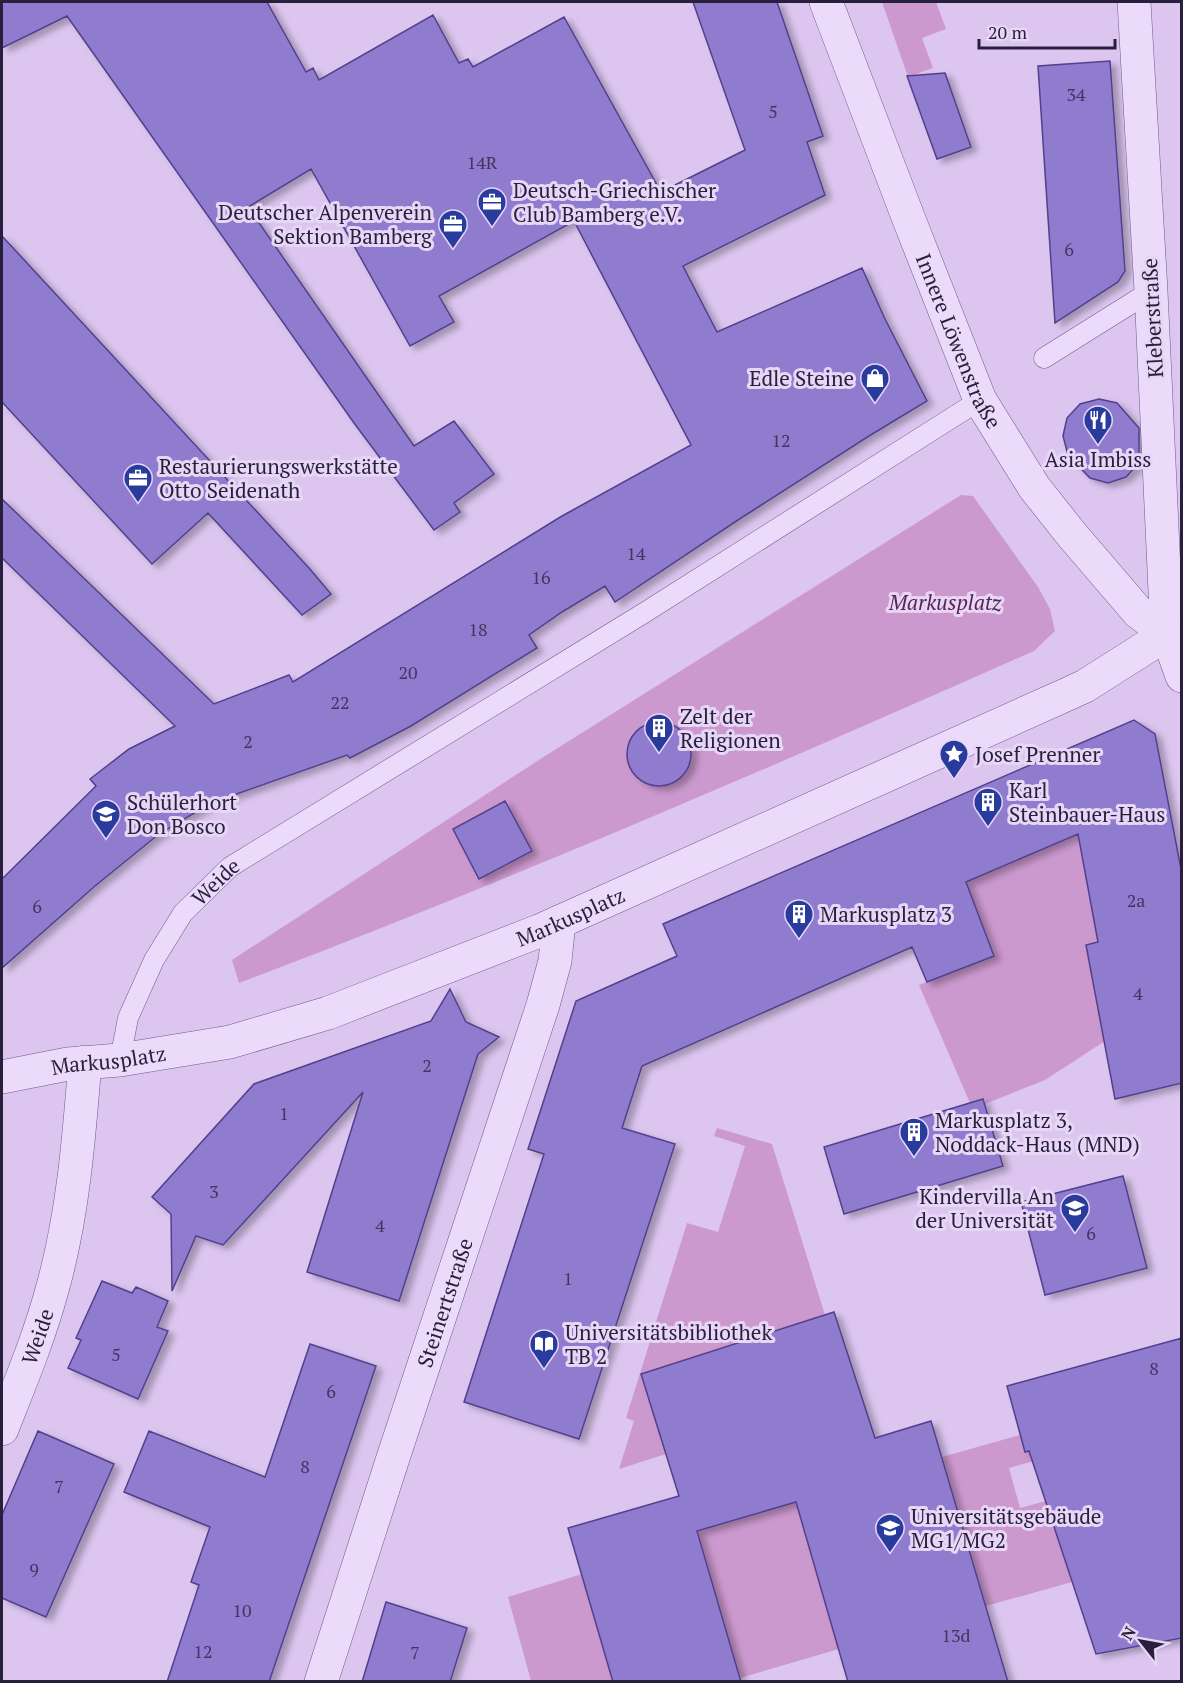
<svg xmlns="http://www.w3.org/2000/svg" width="1183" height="1683" viewBox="0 0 1183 1683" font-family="'PT Serif',serif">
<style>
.green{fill:#cc99ce}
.building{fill:#907bcf;stroke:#52408c;stroke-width:1.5;filter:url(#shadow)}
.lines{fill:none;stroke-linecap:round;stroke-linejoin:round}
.service-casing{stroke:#6d5b8c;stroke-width:21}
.minor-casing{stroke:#6d5b8c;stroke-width:34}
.tertiary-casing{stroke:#6d5b8c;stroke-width:34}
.service{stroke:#ebdafa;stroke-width:20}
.minor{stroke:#ebdafa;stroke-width:33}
.tertiary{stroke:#ebdafa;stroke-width:33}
.labels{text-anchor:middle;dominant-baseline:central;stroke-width:6;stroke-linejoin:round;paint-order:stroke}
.number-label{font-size:18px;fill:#423661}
.poi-label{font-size:21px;fill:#281f3c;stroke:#e8d6f7;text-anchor:start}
.street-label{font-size:21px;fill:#281f3c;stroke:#e8d6f7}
.park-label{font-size:21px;font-style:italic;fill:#592554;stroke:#e8d6f7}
</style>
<defs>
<filter id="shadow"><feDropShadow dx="6" dy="4" stdDeviation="3" flood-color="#0004"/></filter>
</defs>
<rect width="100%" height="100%" fill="#dcc6f0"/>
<path class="green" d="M882,2H936L946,29L922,38L933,68L908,77Z
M961,495L973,496L1038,587L1050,609L1055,631L1034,651C772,767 508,881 239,983L232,960L545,756Z
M1078,832L1098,942L1086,945L1105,1041L1045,1080L985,1104L983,1099L970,1103L919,985L994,955L964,883Z
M717,1128L772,1144L825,1315L641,1374L666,1454L619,1469L634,1421L626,1418L687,1223L718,1232L745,1146L714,1136Z
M1104,1431L1112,1439L1009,1468L1020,1508L1046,1501L1072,1582L986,1606L942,1457L1020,1435Z
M796,1502L839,1649L740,1678L697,1531Z
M582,1574L613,1681H531L508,1597Z"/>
<path class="building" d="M2,2H267L306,72L313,68L319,80L433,15L459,63L468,59L473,67L564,17L661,192L745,150L693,2H777L823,136L807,142L825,195L683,266L717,332L862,268L885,319L927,401L869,436L738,520L615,602L605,586L562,612L529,635L537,648L411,726L350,758L347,755L211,803L159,834L95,886L2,968V879L96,786L90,779L129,749L175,726L2,558V499L214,704L289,675L293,682L562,516L691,445L574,221L439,296L454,322L410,346L311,169L248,207L414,446L454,421L494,474L454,503L460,512L434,530L354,423L67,16L2,48Z
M1110,61L1125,271L1118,282L1055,323L1038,66Z
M945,73L971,147L937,159L907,76Z
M2,236L309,568L331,594L302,615L208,513L152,564L2,402Z
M1099,399L1117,403L1139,428V463L1126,477L1108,483L1090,478L1068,455L1063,436L1067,418L1080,404Z
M1134,720L1155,734L1182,874V1083L1115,1099L1086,945L1098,942L1078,834L966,882L994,956L927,982L912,947L642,1066L622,1128L675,1144L579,1439L464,1402L544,1154L528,1149L576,1001L677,956L663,924Z
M627 754a32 32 0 1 1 64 0a32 32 0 1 1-64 0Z
M505,801L532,851L479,879L453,829Z
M450,989L466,1022L499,1037L478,1054L399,1301L307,1272L363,1092L223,1245L196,1236L172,1291L171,1214L152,1197L254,1084L431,1021Z
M983,1099L1003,1166L844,1214L824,1147Z
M1123,1176L1147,1268L1045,1295L1021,1202Z
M102,1281L132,1293L136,1287L168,1301L157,1327L168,1331L138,1399L68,1368L81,1340L76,1338Z
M834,1312L875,1438L931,1421L1008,1682H848L796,1502L697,1531L741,1682H613L568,1528L679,1496L641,1374Z
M1182,1338V1638L1096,1654L1029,1451L1025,1452L1007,1386Z
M310,1344L376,1366L269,1682H167L199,1585L191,1582L210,1527L124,1492L149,1431L265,1477Z
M38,1431L114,1464L46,1617L2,1598V1515Z
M386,1602L467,1628L450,1682H362Z"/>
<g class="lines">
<g class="service-casing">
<g id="service">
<path d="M1044,358L1151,291"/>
<path id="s1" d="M120,1060L128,1018L154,960L183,913L230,867L644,613L980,400"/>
</g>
</g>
<g class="minor-casing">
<g id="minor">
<path id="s2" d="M2,1077L68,1064L120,1060L230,1042L328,1013L539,931L1070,693L1085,686L1167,634L1151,291L1134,2"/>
<path id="s3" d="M2,1429C20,1383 39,1338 52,1290C73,1216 79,1138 85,1062"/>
<path id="s4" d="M321,1682L393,1458L543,1005L555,961L559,922"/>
</g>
</g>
<g class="tertiary-casing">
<g id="tertiary">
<path id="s5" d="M826,2L910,222L980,400L1034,487L1072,535L1138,612L1167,634"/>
<path d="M1167,634L1182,676"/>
</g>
</g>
<use href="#service" class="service"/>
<use href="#minor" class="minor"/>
<use href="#tertiary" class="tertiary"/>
</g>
<defs>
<g id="office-pin" transform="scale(1.5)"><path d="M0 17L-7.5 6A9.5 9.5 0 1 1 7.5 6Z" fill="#293c9d" stroke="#e8d6f7"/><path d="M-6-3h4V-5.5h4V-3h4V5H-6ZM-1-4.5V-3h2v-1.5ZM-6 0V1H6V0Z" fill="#fff"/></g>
<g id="shop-pin" transform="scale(1.5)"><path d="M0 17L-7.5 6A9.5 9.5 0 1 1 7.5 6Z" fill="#293c9d" stroke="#e8d6f7"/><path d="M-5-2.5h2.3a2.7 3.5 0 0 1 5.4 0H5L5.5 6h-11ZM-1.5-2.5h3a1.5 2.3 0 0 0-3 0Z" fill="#fff"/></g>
<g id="restaurant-pin" transform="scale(1.5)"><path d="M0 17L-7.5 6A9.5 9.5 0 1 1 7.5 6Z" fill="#293c9d" stroke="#e8d6f7"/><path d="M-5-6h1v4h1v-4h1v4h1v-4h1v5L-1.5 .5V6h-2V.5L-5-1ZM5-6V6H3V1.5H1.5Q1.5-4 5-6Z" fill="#fff"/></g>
<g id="building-pin" transform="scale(1.5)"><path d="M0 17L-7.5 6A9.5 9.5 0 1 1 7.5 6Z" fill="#293c9d" stroke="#e8d6f7"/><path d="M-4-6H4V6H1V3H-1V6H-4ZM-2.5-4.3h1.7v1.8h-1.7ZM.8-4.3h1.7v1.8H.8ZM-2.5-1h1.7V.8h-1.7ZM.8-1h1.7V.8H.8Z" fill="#fff"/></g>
<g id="sight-pin" transform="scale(1.5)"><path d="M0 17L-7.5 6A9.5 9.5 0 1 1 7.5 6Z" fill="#293c9d" stroke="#e8d6f7"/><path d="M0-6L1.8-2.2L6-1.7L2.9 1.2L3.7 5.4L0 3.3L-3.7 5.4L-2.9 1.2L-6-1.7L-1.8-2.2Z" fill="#fff"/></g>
<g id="school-pin" transform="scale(1.5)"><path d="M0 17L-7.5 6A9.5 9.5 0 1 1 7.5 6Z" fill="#293c9d" stroke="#e8d6f7"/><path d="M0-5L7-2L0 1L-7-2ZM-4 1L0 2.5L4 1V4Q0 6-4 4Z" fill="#fff"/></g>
<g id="library-pin" transform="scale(1.5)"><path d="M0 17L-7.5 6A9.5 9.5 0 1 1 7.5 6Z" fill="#293c9d" stroke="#e8d6f7"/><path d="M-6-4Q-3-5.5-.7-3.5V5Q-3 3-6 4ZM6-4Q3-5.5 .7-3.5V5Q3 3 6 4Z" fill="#fff"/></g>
<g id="university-pin" transform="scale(1.5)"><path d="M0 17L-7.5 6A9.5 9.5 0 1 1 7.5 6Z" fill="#293c9d" stroke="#e8d6f7"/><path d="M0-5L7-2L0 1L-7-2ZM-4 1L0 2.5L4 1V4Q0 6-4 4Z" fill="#fff"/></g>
</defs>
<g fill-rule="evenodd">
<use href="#office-pin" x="492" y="202"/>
<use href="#office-pin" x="453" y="224"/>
<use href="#shop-pin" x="875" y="378"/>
<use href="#restaurant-pin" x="1098" y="420"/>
<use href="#office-pin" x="138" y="478"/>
<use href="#building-pin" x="659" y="728"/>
<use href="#sight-pin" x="954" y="754"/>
<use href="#building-pin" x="988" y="802"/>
<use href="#school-pin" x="106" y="814"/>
<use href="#building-pin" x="799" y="914"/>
<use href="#building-pin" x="914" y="1132"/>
<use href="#school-pin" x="1075" y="1208"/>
<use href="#library-pin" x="544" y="1344"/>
<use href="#university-pin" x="890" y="1528"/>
</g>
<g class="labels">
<g class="number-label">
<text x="1076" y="94">34</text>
<text x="773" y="111">5</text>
<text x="482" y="162">14R</text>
<text x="1069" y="249">6</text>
<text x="781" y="440">12</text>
<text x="636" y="553">14</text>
<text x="541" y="577">16</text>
<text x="478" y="629">18</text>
<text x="408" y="672">20</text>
<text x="340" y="702">22</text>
<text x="248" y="741">2</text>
<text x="1136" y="900">2a</text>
<text x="37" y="906">6</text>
<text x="1138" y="993">4</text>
<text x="427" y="1065">2</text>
<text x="284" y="1113">1</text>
<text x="214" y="1191">3</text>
<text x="380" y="1225">4</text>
<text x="1091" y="1233">6</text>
<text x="568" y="1278">1</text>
<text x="116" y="1354">5</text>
<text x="1154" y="1368">8</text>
<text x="331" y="1391">6</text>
<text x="305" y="1466">8</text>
<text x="59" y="1486">7</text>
<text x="34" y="1569">9</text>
<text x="242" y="1610">10</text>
<text x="956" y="1635">13d</text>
<text x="203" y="1651">12</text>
<text x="415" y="1652">7</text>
</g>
<g class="poi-label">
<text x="513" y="190">Deutsch-Griechischer<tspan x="513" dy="24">Club Bamberg e.V.</tspan></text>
<text x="432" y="212" text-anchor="end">Deutscher Alpenverein<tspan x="432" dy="24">Sektion Bamberg</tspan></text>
<text x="854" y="378" text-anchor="end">Edle Steine</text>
<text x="1098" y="459" text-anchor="middle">Asia Imbiss</text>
<text x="159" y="466">Restaurierungswerkstätte<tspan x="159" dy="24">Otto Seidenath</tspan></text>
<text x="680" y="716">Zelt der<tspan x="680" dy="24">Religionen</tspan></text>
<text x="975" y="754">Josef Prenner</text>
<text x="1009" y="790">Karl<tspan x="1009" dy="24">Steinbauer-Haus</tspan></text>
<text x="127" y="802">Schülerhort<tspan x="127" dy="24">Don Bosco</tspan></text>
<text x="820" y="914">Markusplatz 3</text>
<text x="935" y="1120">Markusplatz 3,<tspan x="935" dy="24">Noddack-Haus (MND)</tspan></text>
<text x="1054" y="1196" text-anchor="end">Kindervilla An<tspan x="1054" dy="24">der Universität</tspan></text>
<text x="565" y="1332">Universitätsbibliothek<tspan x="565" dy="24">TB 2</tspan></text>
<text x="911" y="1516">Universitätsgebäude<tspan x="911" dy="24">MG1/MG2</tspan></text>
</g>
<g class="street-label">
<text transform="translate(1152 318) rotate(-93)">Kleberstraße</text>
<text stroke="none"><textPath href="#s5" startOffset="364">Innere Löwenstraße</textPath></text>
<text stroke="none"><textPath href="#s1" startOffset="207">Weide</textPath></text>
<text stroke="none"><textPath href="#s2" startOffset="594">Markusplatz</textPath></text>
<text stroke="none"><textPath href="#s2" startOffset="108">Markusplatz</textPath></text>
<text stroke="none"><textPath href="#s4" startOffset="399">Steinertstraße</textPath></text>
<text stroke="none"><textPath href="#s3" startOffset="99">Weide</textPath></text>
</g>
<g class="park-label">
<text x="945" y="602">Markusplatz</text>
</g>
</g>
<rect width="1183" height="1683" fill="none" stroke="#281f3c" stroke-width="6"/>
<g transform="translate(1141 1641) rotate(301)" stroke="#e8d6f7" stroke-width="4.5" paint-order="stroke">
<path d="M0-4.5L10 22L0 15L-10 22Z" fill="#281f3c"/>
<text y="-9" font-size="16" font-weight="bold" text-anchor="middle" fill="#281f3c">N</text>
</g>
<path d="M979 39v9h136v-9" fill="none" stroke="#281f3c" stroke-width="3"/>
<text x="988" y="39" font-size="18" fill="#281f3c" stroke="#e8d6f7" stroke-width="4.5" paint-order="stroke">20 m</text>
</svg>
